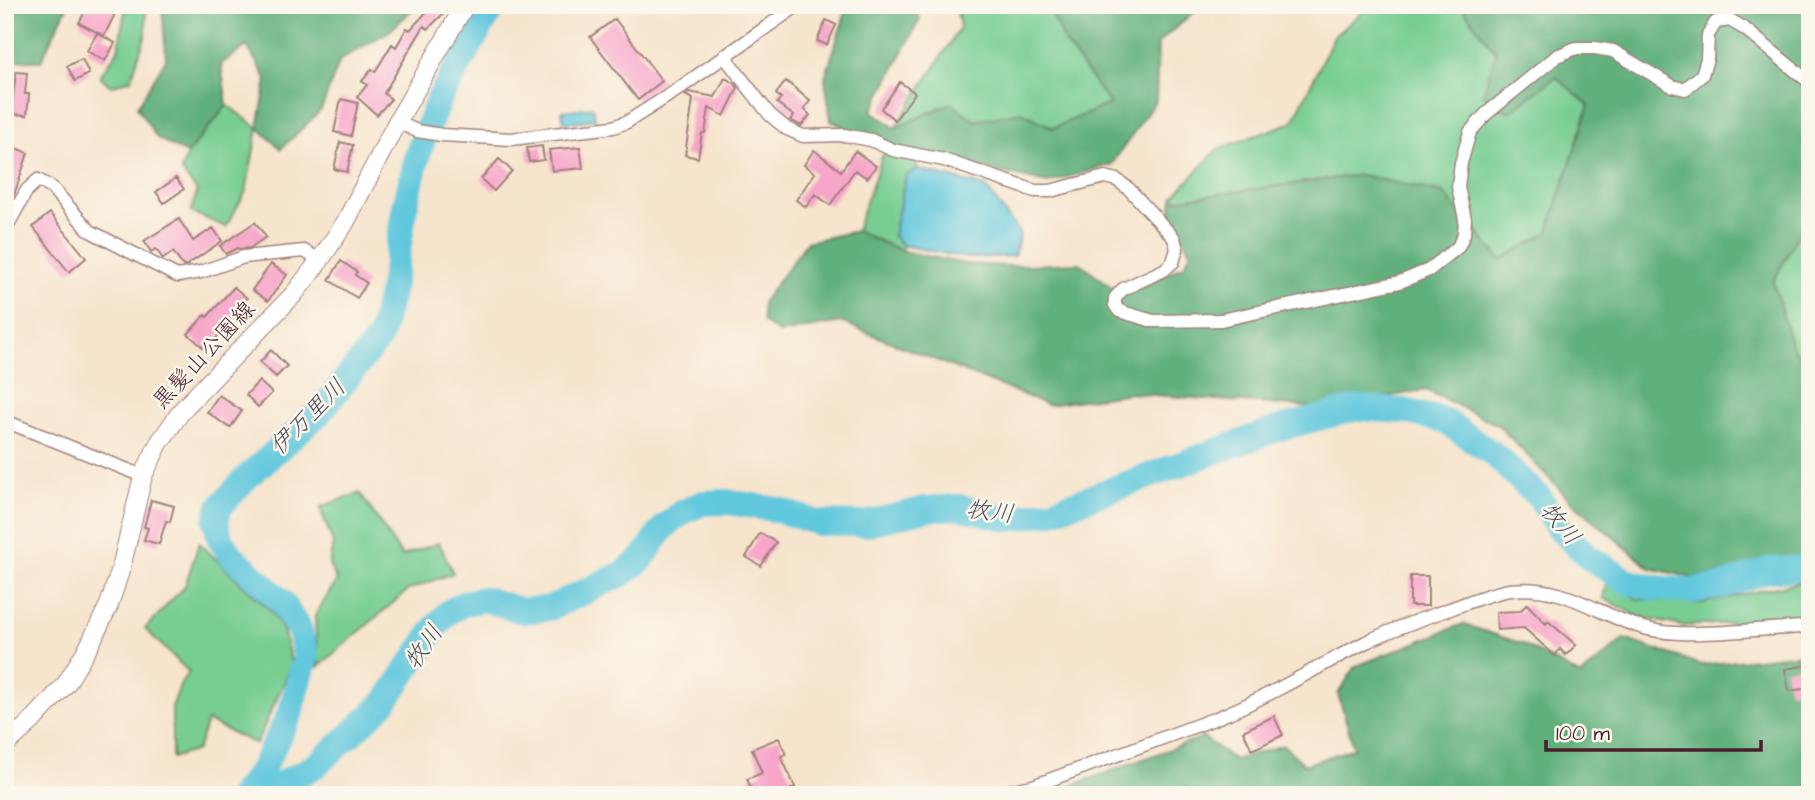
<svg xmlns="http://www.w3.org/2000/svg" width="1815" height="800" viewBox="0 0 1815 800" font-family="'Architects Daughter','Klee One',sans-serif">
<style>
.green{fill:#77cd92;stroke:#60765e;stroke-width:2}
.forest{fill:#61b07c;stroke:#566854;stroke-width:2}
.water{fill:#60c7dd;stroke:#557384;stroke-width:2}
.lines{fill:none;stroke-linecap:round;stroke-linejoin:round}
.river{stroke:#60c7dd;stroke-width:26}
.building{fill:#f7a5c9}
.minor-casing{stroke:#a0827c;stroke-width:15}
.secondary-casing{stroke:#a0827c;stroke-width:20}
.minor{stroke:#fff;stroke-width:12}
.secondary{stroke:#fff;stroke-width:18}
.labels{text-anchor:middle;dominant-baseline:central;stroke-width:5;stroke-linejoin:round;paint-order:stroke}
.street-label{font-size:23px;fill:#4a1f2b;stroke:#fbf7ec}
.water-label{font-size:24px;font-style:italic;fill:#515160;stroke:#fbf7ec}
</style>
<rect width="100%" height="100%" fill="#fbf7ec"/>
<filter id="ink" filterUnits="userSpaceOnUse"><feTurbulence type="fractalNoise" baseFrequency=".0143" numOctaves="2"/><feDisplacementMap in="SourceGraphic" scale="14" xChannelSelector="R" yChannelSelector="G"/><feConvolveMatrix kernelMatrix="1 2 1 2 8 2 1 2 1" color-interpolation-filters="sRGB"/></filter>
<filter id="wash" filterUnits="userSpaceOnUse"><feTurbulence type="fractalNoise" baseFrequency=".00686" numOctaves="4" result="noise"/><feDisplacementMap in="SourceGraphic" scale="28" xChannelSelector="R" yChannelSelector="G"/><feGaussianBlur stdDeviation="1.57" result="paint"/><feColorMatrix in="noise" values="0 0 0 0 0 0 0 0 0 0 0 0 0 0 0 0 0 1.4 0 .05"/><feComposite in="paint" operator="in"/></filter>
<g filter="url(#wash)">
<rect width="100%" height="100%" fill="#f6e4cc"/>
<path class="green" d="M126,5H149L146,8V34L131,79L111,86L100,76L118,50Z
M956,5H1048L1065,43L1110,104L1053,128L1022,112L975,121L895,128L960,28Z
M1366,5H1460L1496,52L1509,112L1556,77L1589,105L1548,233L1501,260L1443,193L1360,175L1173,200V197L1218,149L1293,122L1334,36L1366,9Z
M227,105L258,128L246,191L226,227L191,212L197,191L181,171L187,154Z
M883,154L916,162L918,169L906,176L893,236L902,245V251L856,231Z
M1810,212V368L1792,347L1773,282Z
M360,493L402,556L439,543L453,573L408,590L318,667L315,616L337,580L329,565L333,543L320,507Z
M199,543L272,612L283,630L292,665L256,744L207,721L197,750L172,758V707L182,681L189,672L145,629L185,586Z
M1607,579L1637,599L1703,603L1810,580V618L1682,626L1639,617L1603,598Z"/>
<path class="forest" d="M5,5H68L41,61L12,60L5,73Z
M162,5H417L391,30L340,60L321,110L281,149L258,128L267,80L247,46L221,64L227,105L187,154L157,138L137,107L166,59Z
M848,5H912L920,19L872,111L895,128L951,103L975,121L1022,112L1053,128L1110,104L1065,43L1048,5H1202L1158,43L1156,100L1112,164L1048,183L880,144L831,121L825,78Z
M1460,5H1810V212L1773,282L1792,347L1810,368V557L1694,578L1650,568L1571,501L1498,425L1426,390L1319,408L1130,393L1048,405L841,322L779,333L763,322L762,303L807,242L856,231L902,251L966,264L1006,266L1080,263L1122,295L1185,265L1191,251L1169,219L1173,200L1360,175L1443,193L1501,260L1548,232L1589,105L1556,77L1509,112L1483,95L1496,52Z
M1463,624L1523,644L1581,676L1624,639L1702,665L1810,653V795H1045L1203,737L1234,760L1283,745L1305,765L1354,748L1338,694L1356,666Z"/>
<path class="water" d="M593,107L595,119L564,123L562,111Z
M918,169L986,187L1020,234L1014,256L968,258L902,245L893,236L906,176Z"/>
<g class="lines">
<path class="river" d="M242,795L261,771L290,714L306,656L300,631L281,601L230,554L220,539L216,522L220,507L248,476L319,413L380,337L393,283L405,206L419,150L439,99L494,5
M249,795L267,791L315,766L350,735L385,702L438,624L449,612L465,603L484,599L523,611L550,608L624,573L642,559L664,527L683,512L703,503L728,502L779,510L818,523L864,524L926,509L959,507L1010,519L1053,511L1277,429L1357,408L1405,411L1445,421L1492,453L1540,498L1559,529L1590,558L1628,582L1655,588L1689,591L1722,586L1769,570L1810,568"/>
</g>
<g id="blocks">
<path class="building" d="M88,5H108L117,10L104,36L79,23Z
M433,5H438L445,12L428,29L424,26L384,93L391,99L377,115L357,97L367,85L362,81L372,69L375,72L392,44L396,47L407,28L410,30Z
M615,19L662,81L638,100L590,37Z
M826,20L836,25L827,45L817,41Z
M97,33L115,43L105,61L87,51Z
M82,59L89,74L75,81L67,66Z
M16,72L27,73L25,94H29L27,115L11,114Z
M725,78L734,83L738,88L724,116L709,108L705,133H702L698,158L685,155L693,99L685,95L689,92L715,97Z
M786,81L810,101L804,109L810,115L801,126L790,120L794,116L777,103L781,98L776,94Z
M900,82L915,93L895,120L881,109Z
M341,99L358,103L351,136L334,132Z
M340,142L353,145L347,172L334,169Z
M542,146L544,160L529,162L527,148Z
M13,147L28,153L14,195L5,211V167Z
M580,147L583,168L552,171L549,150Z
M814,150L841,171L855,151L876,166L867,178L855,170L830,205L815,194L806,207L796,200L815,173L804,165Z
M499,159L512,171L494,191L481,179Z
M176,178L184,189L164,203L156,192Z
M50,213L86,258L69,272L33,227Z
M179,219L193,241L213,228L222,241L187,265L183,266L173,252L163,259L156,249L151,252L144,241Z
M255,222L266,237L250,248L239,249L238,248L226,254L220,246Z
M341,261L357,272L355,275L367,283L357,298L329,280Z
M271,264L287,275L268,301L252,290Z
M234,287L247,298L229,319L231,321L206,350L188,334L205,315L207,317Z
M271,350L287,366L276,377L260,362Z
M259,381L272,393L258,407L246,395Z
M219,395L242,411L230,428L207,412Z
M151,500L174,506L170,522L166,521L159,544L144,540L148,528L144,527Z
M760,533L776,542L761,566L746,557Z
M1410,576H1428V606H1410Z
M1527,604L1546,624L1548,621L1576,645L1566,655L1560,649L1555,656L1524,628L1497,630L1496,612L1520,611Z
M1810,665V688L1789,691L1785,669Z
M1274,716L1283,735L1252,750L1243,731Z
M779,738L786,754L781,756L795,787L791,789L793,795H754L747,779L762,773L752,749Z"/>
</g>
</g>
<g filter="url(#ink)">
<use href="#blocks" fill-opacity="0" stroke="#a0827c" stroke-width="2"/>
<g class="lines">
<g class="minor-casing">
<path id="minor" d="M724,56L770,115L787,129L803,136L844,135L871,140L893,150L944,160L1035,191H1050L1105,177L1117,180L1129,189L1174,238L1177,249L1173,262L1164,270L1123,289L1115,298V305L1119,311L1153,321L1221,320L1400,282L1429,270L1458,247L1464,234L1465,219L1458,187L1461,163L1470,132L1486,114L1557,56L1576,48H1595L1613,51L1672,86L1685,89L1702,75L1707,59L1708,35L1716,22L1730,20L1745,29L1803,77L1810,81
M397,122L417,131L442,135L511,139L613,127L627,122L674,92L798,5
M5,230L27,190L38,180L52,188L90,231L177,276L201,272L244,257L304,251L320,260
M5,421L143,476
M989,795L1033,786L1214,719C1267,698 1315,668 1366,642C1393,629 1421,619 1450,609C1469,602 1490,593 1510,590C1568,583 1601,619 1652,630C1676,635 1701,633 1726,632C1750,630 1775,629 1800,627L1810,628"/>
</g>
<g class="secondary-casing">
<path id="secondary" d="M5,745L32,721L66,684L89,646L109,605L121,568L143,476L159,443L183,409L294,294L320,260L345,223L397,122L465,5"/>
</g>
<use href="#minor" class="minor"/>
<use href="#secondary" class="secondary"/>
</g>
</g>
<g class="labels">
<g class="street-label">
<text transform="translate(204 355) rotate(-47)">黒髪山公園線</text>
</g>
<g class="water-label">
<text transform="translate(308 417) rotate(-45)">伊万里川</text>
<text transform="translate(990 512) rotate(7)">牧川</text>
<text transform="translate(1560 524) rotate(50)">牧川</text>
<text transform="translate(424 647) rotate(-55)">牧川</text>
</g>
</g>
<rect width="1815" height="800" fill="none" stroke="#fbf7ec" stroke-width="28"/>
<path d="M1546 740v10h215v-10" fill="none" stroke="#4a1f2b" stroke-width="3.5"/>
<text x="1556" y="740" font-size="21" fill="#4a1f2b" stroke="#fbf7ec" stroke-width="5" paint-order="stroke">100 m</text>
</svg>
